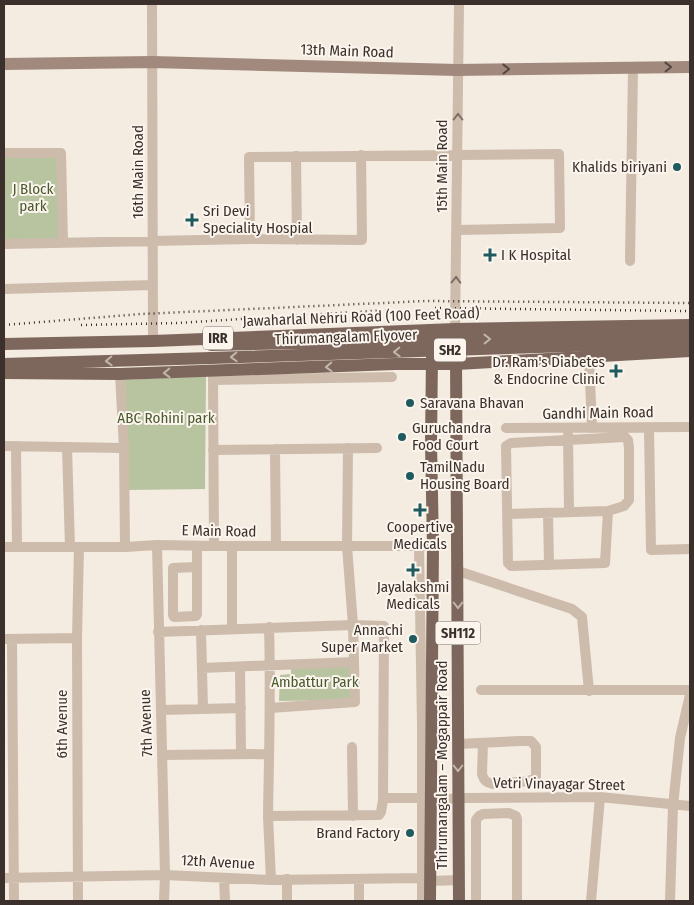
<svg xmlns="http://www.w3.org/2000/svg" width="694" height="905" viewBox="0 0 694 905" font-family="'Fira Sans Condensed',sans-serif">
<style>
.green{fill:#b8c4a0}
.lines{fill:none;stroke-linecap:round;stroke-linejoin:round}
.street{stroke:#cdbbac;stroke-width:10}
.secondary{stroke:#a18a7d;stroke-width:12}
.primary{stroke:#7d675c;stroke-width:12}
.rail{stroke:#3b302b;stroke-width:2.5;stroke-dasharray:1 4;stroke-linecap:butt}
.primary-bridge{stroke:#7d675c;stroke-width:12}
.oneway{stroke:#544640}
.oneway2{stroke:#7d6f65}
.oneway3{stroke:#c2b5ac}
.poi-dot{fill:#1f5a5e;stroke:#fbf5ee;stroke-width:2}
.labels{text-anchor:middle;dominant-baseline:central;stroke-width:4;stroke-linejoin:round;paint-order:stroke}
.shield{fill:#fbf5ee;stroke:#756b66;stroke-width:1}
.shield-label{font-size:14px;font-weight:bold;fill:#3b302b}
.street-label{font-size:15px;fill:#3b302b;stroke:#fbf5ee}
.poi-label{font-size:15px;fill:#3b302b;stroke:#fbf5ee;text-anchor:start}
.park-label{font-size:15px;fill:#4a5a2e;stroke:#fbf5ee}
</style>
<rect width="100%" height="100%" fill="#f4ebe1"/>
<path class="green" d="M4,153H61L63,242L4,244Z
M206,376L205,489L128,490L125,380Z
M291,663H350L351,700L279,701L280,675L291,674Z"/>
<g class="lines">
<path class="street" d="M152,4L153,341
M4,153H61L63,242
M296,156L297,240
M250,239L249,157L559,154L560,228L457,230
M4,244L250,239L362,240L361,155
M630,261L633,68
M4,289L153,285
M455,329L459,4
M589,356L592,428
M120,374L124,448L125,547
M213,375L214,546
M213,380L392,377
M506,428L690,427
M649,428L651,550L690,549
M568,435L569,512
M625,437L628,440L629,448V500L624,506L608,511L605,563L511,566L508,563L506,446L511,443Z
M4,446L124,448
M16,446L17,547
M67,447L70,547
M275,449L276,546
M213,450L377,448
M548,513L549,565
M507,514L608,511
M157,545L165,875L164,901
M419,545L422,725V901
M197,546V614L196,616L174,617L173,615V568L197,567
M232,546V629
M4,547H125L157,545L214,546H433
M458,571L572,609L582,617L589,691
M269,627C271,690 269,753 268,816L379,815L381,812L383,800L384,626L353,625L355,702L270,708
M201,630L203,709
M158,632L353,625L347,546L348,448
M4,639L77,638
M12,639L14,901
M240,667L241,754
M202,668L354,662
M481,690H690
M161,710L241,708
M458,744L520,741H531L536,747V777L529,781L493,784C487,783 484,781 482,774L483,743
M352,747L353,816
M162,755L269,754
M383,798H421
M430,801L458,798L600,797L690,806
M268,816L271,880
M4,878L165,875L271,880L421,878L430,881L459,880
M224,878L225,901
M287,879V901
M359,879V901
M78,901L77,638L79,547
M476,901V820L479,816L483,814L509,813L516,816L517,819V901
M591,901L600,797
M670,901L673,806L680,738L690,695"/>
<path class="secondary" d="M4,64L152,62L457,70L690,67"/>
<path class="primary" d="M4,344L153,341L455,329L690,325
M456,356L459,901
M4,364L211,358
M4,373L120,374L395,364H457L690,351
M430,901L433,546L431,443L432,356"/>
<path class="rail" d="M435,308L690,311
M4,325L141,314L426,301L690,303
M81,325L177,323L388,310"/>
<path class="primary-bridge" d="M211,345L690,334
M211,358L690,342"/>
</g>
<defs><path id="oneway-chevron" d="M-2-3.5L2.5 0L-2 3.5" fill="none" stroke-width="1.6" stroke-linecap="round" stroke-linejoin="round" transform="scale(1.25)"/></defs>
<g class="oneway">
<use href="#oneway-chevron" transform="translate(668 67) rotate(-1)"/>
<use href="#oneway-chevron" transform="translate(506 69) rotate(-1)"/>
</g>
<g class="oneway2">
<use href="#oneway-chevron" transform="translate(458 117) rotate(-90)"/>
<use href="#oneway-chevron" transform="translate(456 280) rotate(-89)"/>
</g>
<g class="oneway3">
<use href="#oneway-chevron" transform="translate(487 339) rotate(-1)"/>
<use href="#oneway-chevron" transform="translate(397 352) rotate(178)"/>
<use href="#oneway-chevron" transform="translate(234 357) rotate(178)"/>
<use href="#oneway-chevron" transform="translate(109 361) rotate(178)"/>
<use href="#oneway-chevron" transform="translate(329 367) rotate(178)"/>
<use href="#oneway-chevron" transform="translate(167 373) rotate(178)"/>
<use href="#oneway-chevron" transform="translate(458 605) rotate(90)"/>
<use href="#oneway-chevron" transform="translate(458 768) rotate(90)"/>
</g>
<g class="poi-dot">
<circle cx="677" cy="167" r="5"/>
<path d="M189.5 212.5h5v5h5v5h-5v5h-5v-5h-5v-5h5z"/>
<path d="M487.5 247.5h5v5h5v5h-5v5h-5v-5h-5v-5h5z"/>
<path d="M613.5 363.5h5v5h5v5h-5v5h-5v-5h-5v-5h5z"/>
<circle cx="410" cy="403" r="5"/>
<circle cx="402" cy="437" r="5"/>
<circle cx="410" cy="476" r="5"/>
<path d="M417.5 502.5h5v5h5v5h-5v5h-5v-5h-5v-5h5z"/>
<path d="M410.5 562.5h5v5h5v5h-5v5h-5v-5h-5v-5h5z"/>
<circle cx="413" cy="639" r="5"/>
<circle cx="410" cy="833" r="5"/>
</g>
<g class="labels">
<g class="shield">
<rect x="203" y="326.5" width="30" height="23" rx="4"/>
<rect x="434" y="338.5" width="32" height="23" rx="4"/>
<rect x="435.5" y="621.5" width="45" height="23" rx="4"/>
</g>
<g class="shield-label">
<text x="218" y="338">IRR</text>
<text x="450" y="350">SH2</text>
<text x="458" y="633">SH112</text>
</g>
<g class="street-label">
<text transform="translate(347 51) rotate(2)">13th Main Road</text>
<text transform="translate(442 166) rotate(-90)">15th Main Road</text>
<text transform="translate(138 172) rotate(-90)">16th Main Road</text>
<text transform="translate(361 317) rotate(-2)">Jawaharlal Nehru Road (100 Feet Road)</text>
<text transform="translate(346 337) rotate(-2)">Thirumangalam Flyover</text>
<text transform="translate(598 413) rotate(-1)">Gandhi Main Road</text>
<text transform="translate(219 531) rotate(1)">E Main Road</text>
<text transform="translate(146 723) rotate(-92)">7th Avenue</text>
<text transform="translate(62 724) rotate(-90)">6th Avenue</text>
<text transform="translate(442 765) rotate(-90)">Thirumangalam – Mogappair Road</text>
<text transform="translate(559 784) rotate(1)">Vetri Vinayagar Street</text>
<text transform="translate(218 862) rotate(3)">12th Avenue</text>
</g>
<g class="poi-label">
<text x="667" y="167" text-anchor="end">Khalids biriyani</text>
<text x="203" y="211">Sri Devi<tspan x="203" dy="17">Speciality Hospial</tspan></text>
<text x="501" y="255">I K Hospital</text>
<text x="605" y="362" text-anchor="end">Dr. Ram's Diabetes<tspan x="605" dy="17">&amp; Endocrine Clinic</tspan></text>
<text x="420" y="403">Saravana Bhavan</text>
<text x="412" y="428">Guruchandra<tspan x="412" dy="17">Food Court</tspan></text>
<text x="420" y="467">TamilNadu<tspan x="420" dy="17">Housing Board</tspan></text>
<text x="420" y="527" text-anchor="middle">Coopertive<tspan x="420" dy="17">Medicals</tspan></text>
<text x="413" y="587" text-anchor="middle">Jayalakshmi<tspan x="413" dy="17">Medicals</tspan></text>
<text x="403" y="630" text-anchor="end">Annachi<tspan x="403" dy="17">Super Market</tspan></text>
<text x="400" y="833" text-anchor="end">Brand Factory</text>
</g>
<g class="park-label">
<text x="33" y="189">J Block<tspan x="33" dy="17">park</tspan></text>
<text x="166" y="418">ABC Rohini park</text>
<text x="315" y="682">Ambattur Park</text>
</g>
</g>
<rect width="694" height="905" fill="none" stroke="#3b302b" stroke-width="10"/>
</svg>
